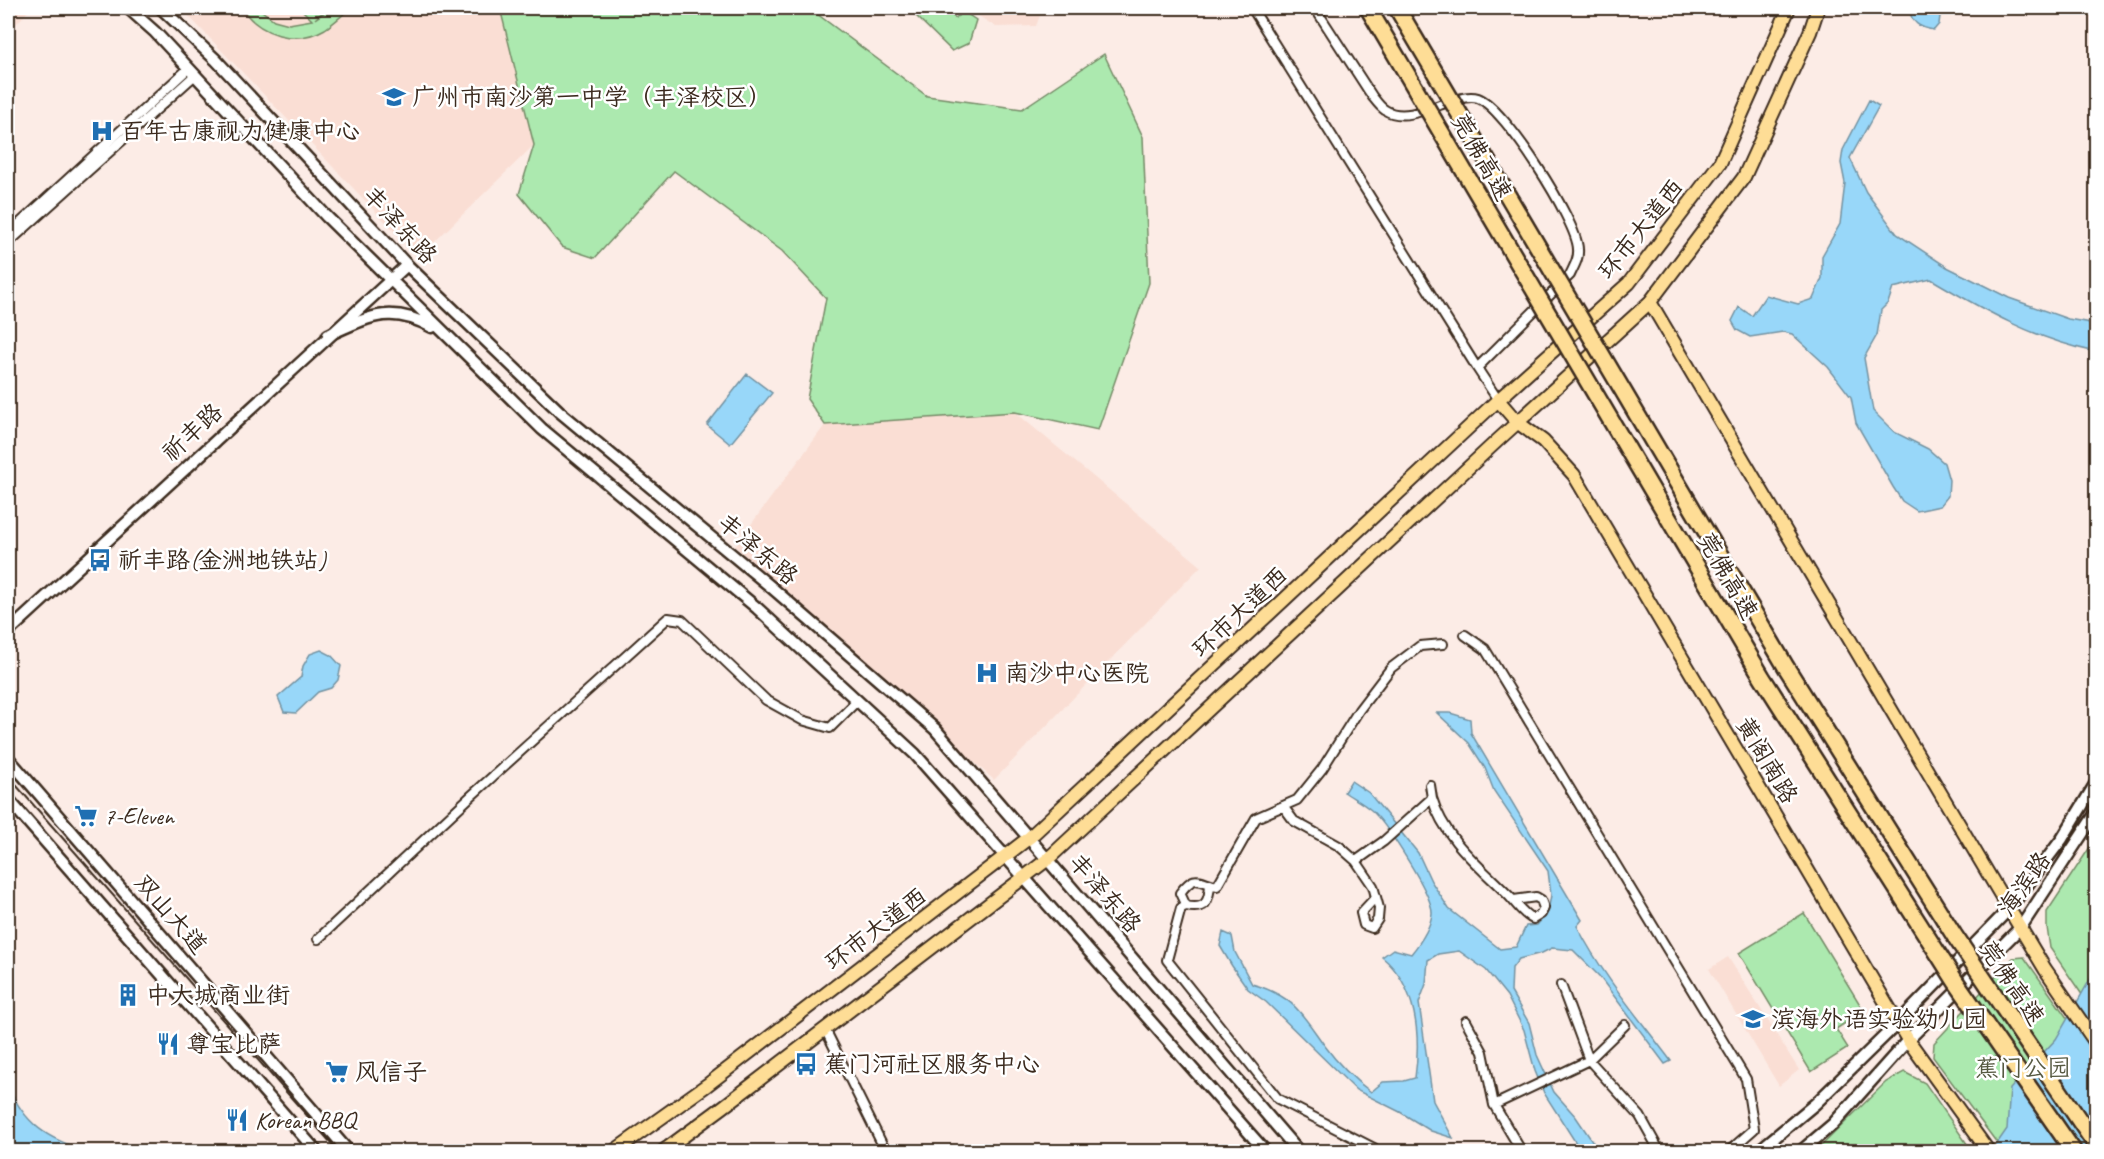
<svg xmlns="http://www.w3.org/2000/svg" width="2104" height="1159" viewBox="0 0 2104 1159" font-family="Caveat,'LXGW WenKai TC',sans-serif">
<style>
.built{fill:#faded4}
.green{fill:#ace9af;stroke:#748a66;stroke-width:1.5}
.water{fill:#98d7f9;stroke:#7392a1;stroke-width:1.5}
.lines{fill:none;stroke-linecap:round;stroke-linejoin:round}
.minor-casing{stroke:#3b2a1e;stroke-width:12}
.tertiary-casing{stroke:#3b2a1e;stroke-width:15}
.secondary-casing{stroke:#3b2a1e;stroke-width:15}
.primary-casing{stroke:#3b2a1e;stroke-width:16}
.minor{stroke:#fff;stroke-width:8}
.tertiary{stroke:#fff;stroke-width:10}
.secondary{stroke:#fff;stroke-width:10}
.primary{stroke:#fedd96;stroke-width:12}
.rail{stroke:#3b2a1e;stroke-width:2}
.motorway-bridge-casing{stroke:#3b2a1e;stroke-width:20;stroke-linecap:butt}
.motorway-bridge{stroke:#fedd96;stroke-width:15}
.labels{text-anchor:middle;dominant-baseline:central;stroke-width:5;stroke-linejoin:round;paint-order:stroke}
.poi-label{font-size:24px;fill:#3b2a1e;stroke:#fff;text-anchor:start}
.street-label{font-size:24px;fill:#3b2a1e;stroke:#fff}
.park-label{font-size:24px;fill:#575a42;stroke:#fff}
</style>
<rect width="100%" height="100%" fill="#fcece6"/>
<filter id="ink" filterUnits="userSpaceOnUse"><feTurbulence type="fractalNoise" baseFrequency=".0167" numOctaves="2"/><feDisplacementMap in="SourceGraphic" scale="12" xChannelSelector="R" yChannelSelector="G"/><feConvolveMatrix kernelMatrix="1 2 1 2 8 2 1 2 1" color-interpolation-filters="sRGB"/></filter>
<g filter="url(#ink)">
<path class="built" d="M8,8H31L8,33Z
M181,8H500L534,145L419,257Z
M966,8H1043L1036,26L996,27Z
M1015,412L1201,566L994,780L735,546L825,425Z
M1728,957L1799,1070L1779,1086L1709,969Z"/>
<path class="green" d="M242,8H258L274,20L289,24L312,20L300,8H327L315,19L331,8H351C342,15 334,23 325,29C296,46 259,35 242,8Z
M500,8H809L927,96L1022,109L1104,54L1143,137L1149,283L1098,430L1015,412L825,425L807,399L826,298L782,251L674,171L595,258L562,247L519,194L534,145Z
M895,8H947L955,18L964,12L976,20L969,43L952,51L914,14Z
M2096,838V1015L2050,948L2047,927V912Z
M1804,913L1864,1011L1836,1029L1848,1048L1811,1072L1739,953Z
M2024,957L2096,1059L2003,1151L1933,1057L1934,1043L2013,958Z
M1904,1072L1925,1083L1972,1151H1816L1886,1082Z"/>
<path class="water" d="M1909,8H1941L1939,24L1934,30C1920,28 1911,23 1909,8Z
M1869,100L1879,106L1850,158L1866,192L1897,234L1947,267L2009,298L2068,319L2096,324V352C2034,339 1985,311 1931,279L1893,288L1888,303L1881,310L1877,335L1864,358L1873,411L1894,432L1928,449L1944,463L1949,480L1948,496L1940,506L1917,511L1902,501L1893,487L1856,423L1851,397L1828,367L1792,334L1783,332L1750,337L1737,330L1732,321L1739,307L1752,316L1766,295L1798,304L1813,299L1822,278V256L1840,224L1845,183L1841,163L1843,150Z
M747,374L772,393L730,444L707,425Z
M321,650L331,655L341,666L338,680L331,688L318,692L296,713L284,712L278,697L301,677L303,666L310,654Z
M1437,713H1450L1470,719L1471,733L1582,920L1577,926C1602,975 1638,1017 1671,1061L1665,1064L1599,976L1573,950L1552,948L1542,953L1519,959L1512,968L1511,992L1529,1023L1537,1055L1554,1092L1576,1117L1599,1151H1581L1544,1093L1535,1071L1524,1030L1507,996L1486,970L1459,951L1438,954L1428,960L1426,984L1419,1003L1433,1101L1453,1138L1431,1131L1400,1112L1356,1090L1266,1002L1248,989L1232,966L1220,946L1223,932L1232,936L1235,952L1252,984C1294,996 1301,1013 1325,1046C1338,1064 1353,1079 1371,1092L1383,1082L1404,1081L1415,1078C1421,1035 1417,986 1382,957L1393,949L1411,954C1420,943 1431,928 1432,913C1433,895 1386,823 1371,810C1363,803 1353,798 1344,792L1351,781L1369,793L1418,853L1431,881L1449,909L1500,949L1516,947L1526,926L1537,925L1548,912L1551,895L1548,871L1494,791L1485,768L1469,743Z
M2096,969V1151L1991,1152L2007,1129L2010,1089L2056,1039Z
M8,1085C24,1124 47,1139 87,1151H8Z"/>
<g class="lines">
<g class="minor-casing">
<path id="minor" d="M1252,8L1477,368
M1315,8L1372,96C1376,101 1380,107 1385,110C1404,122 1432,107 1451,101C1460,99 1469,95 1478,98C1504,107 1577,221 1578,249C1579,259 1574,266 1570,275L1477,368L1498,400
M8,234L189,68
M8,243L195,75
M1465,635L1485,649L1746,1079L1754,1129L1728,1152
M1432,798C1444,838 1477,864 1506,893C1516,902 1521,913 1533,919L1541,914L1544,908L1541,900L1536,897L1514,900
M1283,806L1294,821L1339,846L1356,861L1373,886L1379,908L1378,919L1372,928L1364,925L1361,913L1375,898
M1356,861L1384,841L1432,798L1430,785
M1210,884C1209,902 1206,910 1186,906L1180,893C1195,873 1198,881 1217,886L1256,818L1297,800L1322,769L1359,710L1391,668L1420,646L1443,644
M1186,906L1181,908L1167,960L1278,1099L1374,1148L1377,1152
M318,939L470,797L668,618L682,620L766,700L802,720L830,728L857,701
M1561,985L1589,1060L1625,1025
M1466,1021L1483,1052L1494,1105L1522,1152
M825,1029L886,1152
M1494,1105L1589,1060L1640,1116L1660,1152"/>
</g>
<g class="tertiary-casing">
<path id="tertiary" d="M8,632L407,265
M8,758L349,1152
M8,799L317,1152
M1757,1152L1815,1104L1898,1023L2009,909L2062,839L2096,783
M1800,1152L1833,1124L1908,1040L2021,927L2096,813"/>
</g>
<g class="secondary-casing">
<path id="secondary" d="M128,8L155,32L327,217L542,429L757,608L915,754L1266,1152
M161,8L216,60L407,265L560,412L771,587L935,729L1299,1152
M328,335C369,317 390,304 432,327"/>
</g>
<g class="primary-casing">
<path id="primary" d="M1650,302L2009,909L2045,969L2096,1043
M1498,400L1517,422L1543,441L1574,475L1908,1040L1989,1152
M613,1152L707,1085L1030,837L1498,400L1629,283L1720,163L1789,8
M662,1152L723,1107L1048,859L1497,441L1650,302L1744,177L1810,32L1818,8"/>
</g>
<use href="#minor" class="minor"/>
<use href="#tertiary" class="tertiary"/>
<use href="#secondary" class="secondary"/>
<use href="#primary" class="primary"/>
<path class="rail" d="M8,776L339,1152"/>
<g class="motorway-bridge-casing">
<path id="motorway-bridge" d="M1368,8L1762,677L1956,982L2074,1152
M1397,8L1786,667L1954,935L2096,1145"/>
</g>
<use href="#motorway-bridge" class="motorway-bridge"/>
</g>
</g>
<defs>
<g id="school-bare" transform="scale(1.8)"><path d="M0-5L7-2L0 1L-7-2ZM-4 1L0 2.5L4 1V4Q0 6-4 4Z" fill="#1f6fb2" stroke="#fff" stroke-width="2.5" paint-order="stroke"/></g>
<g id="hospital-bare" transform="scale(1.8)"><path d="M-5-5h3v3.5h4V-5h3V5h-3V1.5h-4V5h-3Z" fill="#1f6fb2" stroke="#fff" stroke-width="2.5" paint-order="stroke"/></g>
<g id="bus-bare" transform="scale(1.8)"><path d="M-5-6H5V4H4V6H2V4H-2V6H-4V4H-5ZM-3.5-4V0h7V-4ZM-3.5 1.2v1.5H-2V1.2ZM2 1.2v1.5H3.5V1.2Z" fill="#1f6fb2" stroke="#fff" stroke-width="2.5" paint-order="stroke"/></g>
<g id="supermarket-bare" transform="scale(1.8)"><path d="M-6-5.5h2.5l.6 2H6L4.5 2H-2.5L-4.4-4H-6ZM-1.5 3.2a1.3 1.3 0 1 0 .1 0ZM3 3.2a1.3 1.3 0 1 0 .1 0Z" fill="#1f6fb2" stroke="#fff" stroke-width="2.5" paint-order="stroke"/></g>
<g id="building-bare" transform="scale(1.8)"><path d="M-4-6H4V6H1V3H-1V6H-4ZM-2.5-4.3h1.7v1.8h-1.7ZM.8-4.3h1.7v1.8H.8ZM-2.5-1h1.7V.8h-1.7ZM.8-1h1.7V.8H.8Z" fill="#1f6fb2" stroke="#fff" stroke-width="2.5" paint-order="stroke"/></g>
<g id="restaurant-bare" transform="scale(1.8)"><path d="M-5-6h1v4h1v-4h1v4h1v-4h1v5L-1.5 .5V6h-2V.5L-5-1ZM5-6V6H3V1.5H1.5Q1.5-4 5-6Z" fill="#1f6fb2" stroke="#fff" stroke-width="2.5" paint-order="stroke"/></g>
</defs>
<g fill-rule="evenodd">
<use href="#school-bare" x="394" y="97"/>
<use href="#hospital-bare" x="102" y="131"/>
<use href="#bus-bare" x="100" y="560"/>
<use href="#hospital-bare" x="987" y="673"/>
<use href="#supermarket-bare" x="86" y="816"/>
<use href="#building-bare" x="128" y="995"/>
<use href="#school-bare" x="1753" y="1019"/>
<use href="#restaurant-bare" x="168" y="1044"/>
<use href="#bus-bare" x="806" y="1064"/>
<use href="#supermarket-bare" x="337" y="1072"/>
<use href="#restaurant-bare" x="237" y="1120"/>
</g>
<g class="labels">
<g class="poi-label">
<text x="412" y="97">广州市南沙第一中学（丰泽校区）</text>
<text x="120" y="131">百年古康视力健康中心</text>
<text x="118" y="560">祈丰路(金洲地铁站)</text>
<text x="1005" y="673">南沙中心医院</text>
<text x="104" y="816">7-Eleven</text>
<text x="146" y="995">中大城商业街</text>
<text x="1771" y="1019">滨海外语实验幼儿园</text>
<text x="186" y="1044">尊宝比萨</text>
<text x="824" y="1064">蕉门河社区服务中心</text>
<text x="355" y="1072">风信子</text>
<text x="255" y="1120">Korean BBQ</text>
</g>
<g class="street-label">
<text transform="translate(1482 157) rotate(60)">莞佛高速</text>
<text transform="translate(400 225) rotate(47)">丰泽东路</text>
<text transform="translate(1641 229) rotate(-51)">环市大道西</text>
<text transform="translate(192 432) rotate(-43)">祈丰路</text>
<text transform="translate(758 549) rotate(40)">丰泽东路</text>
<text transform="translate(1728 576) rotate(60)">莞佛高速</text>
<text transform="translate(1240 612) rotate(-43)">环市大道西</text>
<text transform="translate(1767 760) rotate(59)">黄阁南路</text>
<text transform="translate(2024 884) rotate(-55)">海滨路</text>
<text transform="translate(1105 893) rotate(49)">丰泽东路</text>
<text transform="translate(171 914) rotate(49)">双山大道</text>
<text transform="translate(876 929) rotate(-37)">环市大道西</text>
<text transform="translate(2012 983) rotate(56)">莞佛高速</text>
</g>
<g class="park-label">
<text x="2023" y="1068">蕉门公园</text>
</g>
</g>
<rect width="2104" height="1159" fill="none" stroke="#fff" stroke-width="30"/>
<rect x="15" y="15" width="2074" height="1129" fill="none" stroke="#3b2a1e" stroke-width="2" filter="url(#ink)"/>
</svg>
